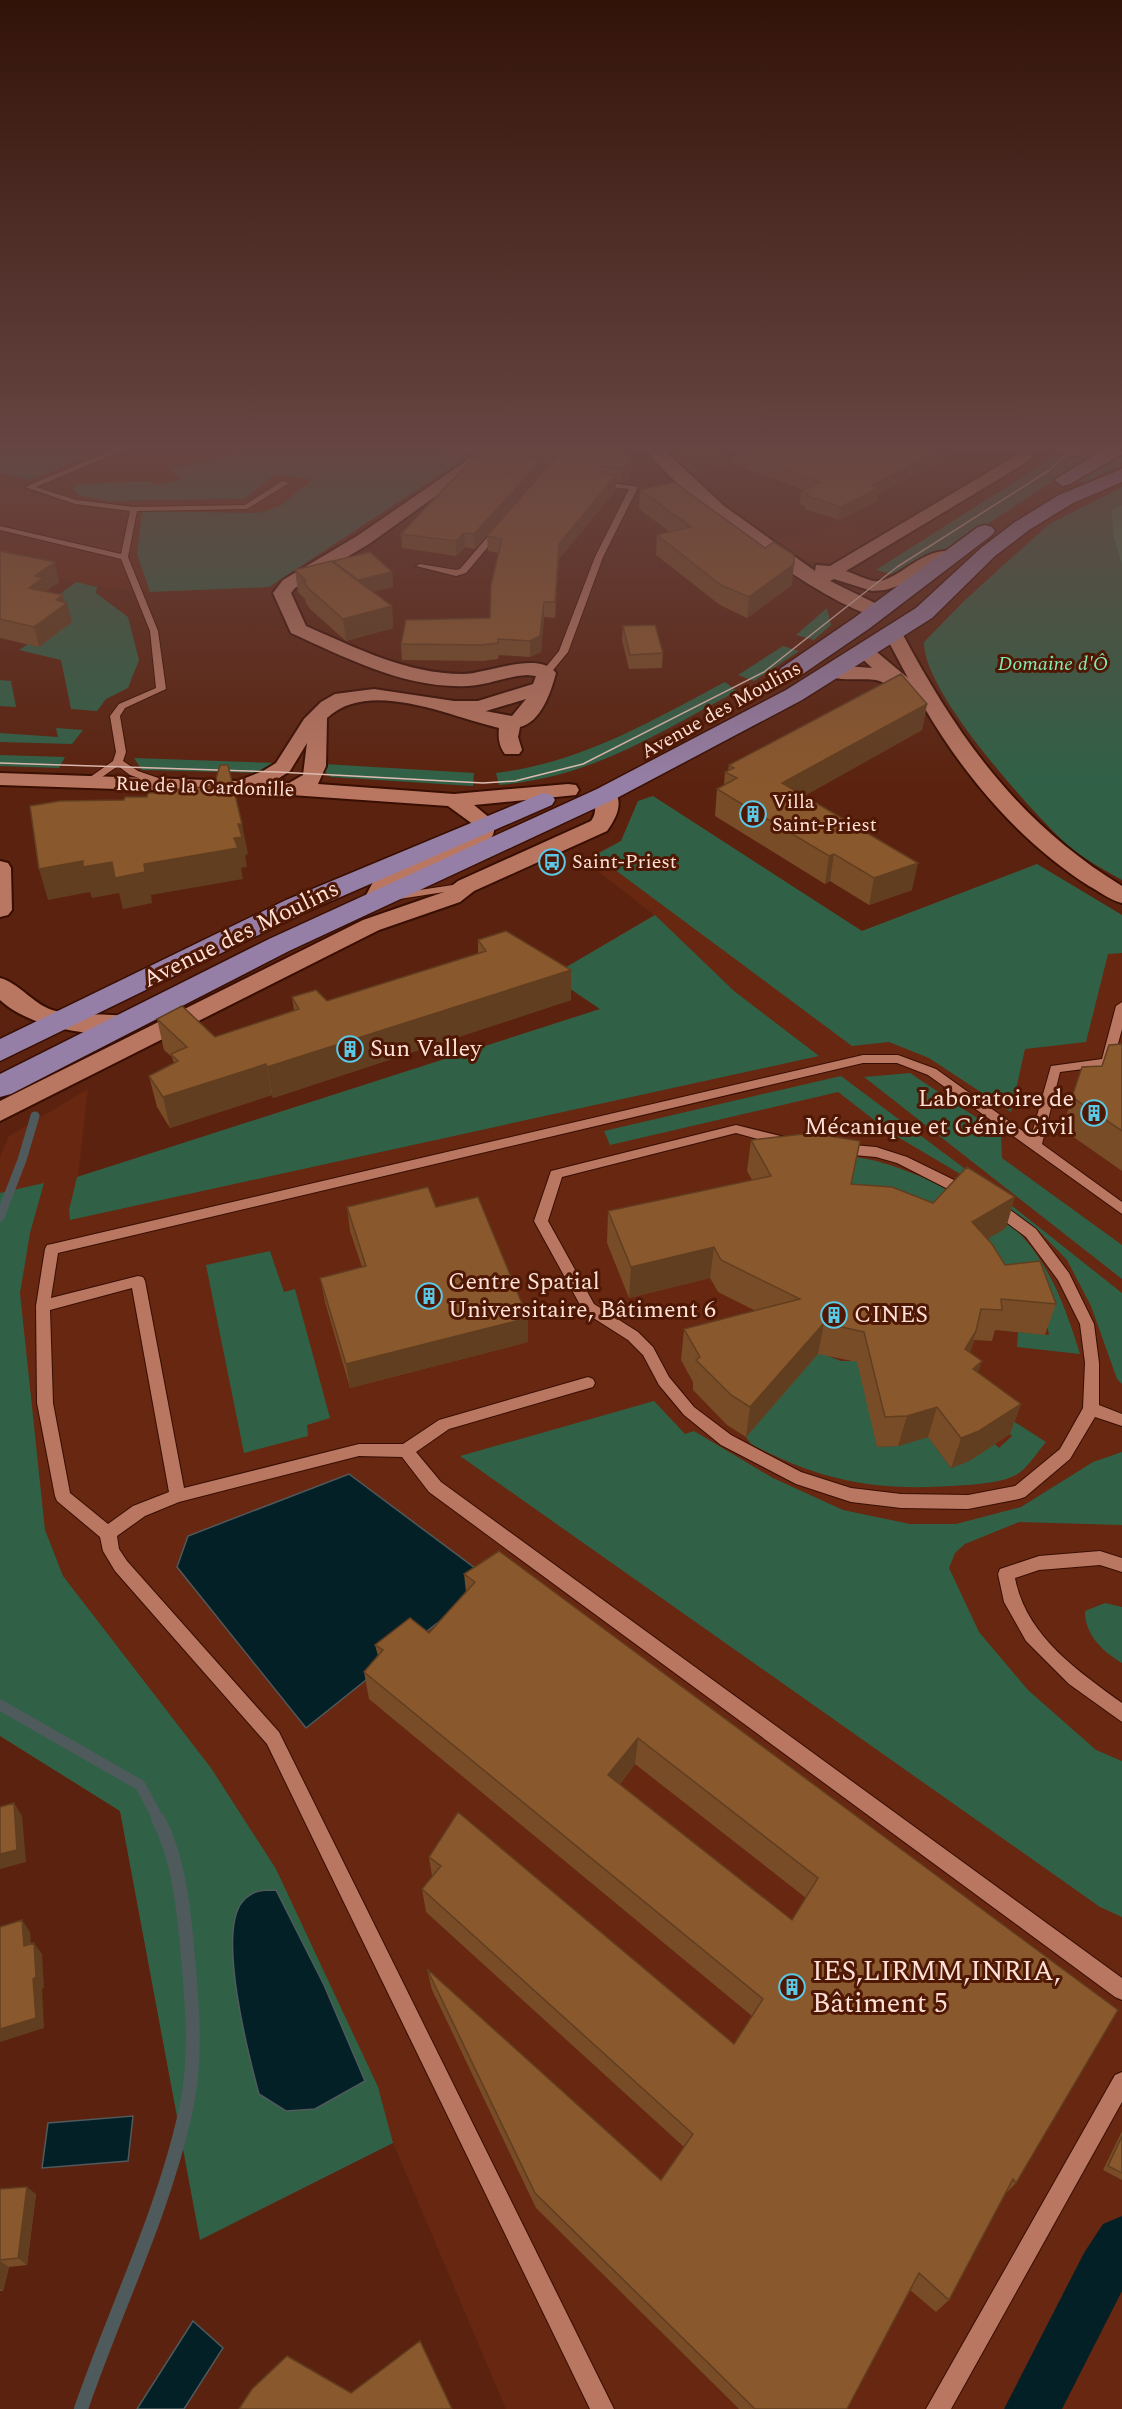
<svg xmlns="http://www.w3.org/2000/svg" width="1122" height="2409" viewBox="0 0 1122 2409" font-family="Spectral,serif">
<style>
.built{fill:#672710}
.green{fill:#306147}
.forest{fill:#3c805d}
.water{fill:#042027;stroke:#4f5a5c;stroke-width:1.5}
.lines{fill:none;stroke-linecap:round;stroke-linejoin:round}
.stream-far2{stroke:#4f5a5c;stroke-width:9}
.stream-far1{stroke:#4f5a5c;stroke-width:11}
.stream{stroke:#4f5a5c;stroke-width:14}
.canal{fill:#042027;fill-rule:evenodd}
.lane-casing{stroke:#380e02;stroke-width:2}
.street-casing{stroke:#380e02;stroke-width:4}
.primary-casing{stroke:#380e02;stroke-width:3}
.lane{fill:#b97762;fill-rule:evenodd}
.street{fill:#b97762;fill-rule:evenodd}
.primary{fill:#967fa6;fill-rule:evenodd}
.tram{stroke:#e1beb3;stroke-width:1.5}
.wall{fill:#774c27;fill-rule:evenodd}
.shaded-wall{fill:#613e20}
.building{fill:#8a582d;stroke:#613e20;stroke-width:1.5;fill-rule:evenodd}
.labels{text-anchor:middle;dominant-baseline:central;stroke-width:6;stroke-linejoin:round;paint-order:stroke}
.far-park-label{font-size:20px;font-style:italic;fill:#87e9b4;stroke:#4f1804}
.far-street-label{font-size:20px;fill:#fee0d7;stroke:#4f1804}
.far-poi-label{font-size:20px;fill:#fee0d7;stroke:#4f1804;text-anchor:start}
.street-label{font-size:24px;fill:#fee0d7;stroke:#4f1804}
.poi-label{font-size:24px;fill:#fee0d7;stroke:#4f1804;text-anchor:start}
.near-poi-label{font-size:28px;fill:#fee0d7;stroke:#4f1804;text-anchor:start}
</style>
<rect width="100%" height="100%" fill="#5b230f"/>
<path class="built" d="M0,448H443L473,453L269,587L149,592L97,587L0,566Z
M845,523L884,536L838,564L806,561L775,539Z
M653,796L862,931L1037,864L1122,915V2409H506L393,2143L200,2240L120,1811L0,1736V1157L9,1136L88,1089L78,1177L600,1009L551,976L654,915L584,860L621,841L638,801Z"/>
<path class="green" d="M0,448H95L100,452L30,480L0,473Z
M243,448H443L473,453L269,587L150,592L137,554L142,511L257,513L280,506L312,480L276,474L244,499L106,501L78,495L72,489L75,484L151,481L156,485L180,480L170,468C197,464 216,458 243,448Z
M1057,451L1085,456L1089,460C1048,483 1011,510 971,534C947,549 922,560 899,576L876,570L1033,470Z
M1122,454V465L1085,482L1078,480Z
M1122,487V880C1101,868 1078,856 1061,839C1025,804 923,691 924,642L964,601L1049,524Z
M76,582L97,587L96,593L128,617L139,660L128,688L106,699L97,711L71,709L61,660L19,650L28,644L39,647L40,609Z
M827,608L831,625L814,640L796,635Z
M783,646L799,651L754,681L738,675Z
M0,680L11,681L16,707L0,706Z
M725,682L737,691C657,734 592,777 499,785L496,773C583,762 649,722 725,682Z
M56,728L83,730L72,744L0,742V733L58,737Z
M0,755L65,757L59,768L0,766Z
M134,758L279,763L262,773L142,770Z
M324,764L474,773L473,786L331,777L324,771Z
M653,796L862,931L1037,864L1122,915V953L1108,954L1086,1042L1025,1049L1011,1112L929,1058L889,1042L852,1046L595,855L621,841L638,801Z
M655,915L734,991L819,1056L70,1220L69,1210L77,1177L600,1009L551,976Z
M910,1073L1001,1134L1002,1158L1122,1245V1279L864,1077Z
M841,1076L968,1171L1122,1293V1384L1117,1379L1091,1306L1067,1260L1038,1230L962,1175L891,1133L838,1092L610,1145L604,1131Z
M817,1153C834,1155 851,1156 867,1159C908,1167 993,1206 1022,1236C1052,1269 1067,1312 1080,1354L1017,1347L1018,1332L1049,1335L1046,1318L925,1234L773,1159Z
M44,1183L30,1233L20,1293L45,1530L63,1576L211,1768L276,1869L378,2087L393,2143L200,2240L120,1811L0,1736V1193Z
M270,1251L284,1292L295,1289L330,1418L307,1425L308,1436L244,1453L206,1265Z
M818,1352L841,1361H867L877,1447L898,1446L928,1437L951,1468L969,1461L995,1444L999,1448L1012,1436L992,1421L999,1412L1046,1442C1038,1451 1029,1466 1019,1473C1006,1482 980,1484 965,1485C883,1492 824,1483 751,1444L746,1437Z
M654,1401L685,1434L694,1431L773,1478L843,1510L910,1524H956L1021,1507L1093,1462L1122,1452V1525L1019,1522L965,1544L955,1553L949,1568L979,1632L1028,1690L1096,1750L1122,1761V1917L1100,1907L460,1456Z
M1105,1603L1122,1607V1663C1102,1651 1085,1635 1085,1611Z"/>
<path class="forest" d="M1122,505V565L1113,533L1112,510Z"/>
<path class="water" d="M349,1474L491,1580L306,1728L177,1567L188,1536Z
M276,1890L324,1985L365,2081L315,2109L286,2111L259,2094C249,2057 216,1931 243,1901C253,1890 262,1890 276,1890Z
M133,2116L128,2161L42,2168L48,2123Z
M193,2321L223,2348L184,2409H137Z"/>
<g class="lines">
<path class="stream-far2" d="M0,1217L22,1160L35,1116"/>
<path class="stream-far1" d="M0,1705L140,1785L159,1820"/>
<path class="stream" d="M81,2409C115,2310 162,2216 185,2114C198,2059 192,2001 187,1946C183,1904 178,1856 158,1819"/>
<path class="canal" d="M1122,2216V2291L1062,2409H1004L1084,2253L1103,2224Z"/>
<g class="lane-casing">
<path id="lane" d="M117,448H128L36,487L76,500L134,507L245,505L282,481L289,483L247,509L137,511L128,557L158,631L166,689L125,708L120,716L126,752L123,761L138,771L167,781L168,783L163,786L130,775L118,766L92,784L88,785L83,782L113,761L116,752L110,716L119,704L156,688L150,631L121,559L0,530V526L121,554L130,511L75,504L25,487Z
M523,448H531L535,453L523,462L519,460L527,453Z
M604,482L638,487L603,557L568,652L549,675H543L541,673L559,651L595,557L629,489L601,486V482Z
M496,527L503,529L466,573L456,576L416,566L420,564L456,570L460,569Z
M466,883L471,886L470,888L393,900L387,897L393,894Z
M1122,1002V1029L1113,1062L1107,1066L1060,1072L1042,1144L1122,1202V1214L928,1075L897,1063H863L58,1253L51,1298L138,1276L143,1277L145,1281L184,1488L359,1444H403L439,1420L588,1377L593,1379L595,1383L593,1387L449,1429L416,1452L441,1482L1122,1978V2000L1115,1997L429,1492L402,1457L359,1456L179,1502L145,1516L117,1536L119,1549L127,1561L279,1732L614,2409H590L267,1744L115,1571L103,1551L100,1537L57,1501L55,1496L37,1403L36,1306L45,1249L47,1245L52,1244L863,1055H898L936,1069L1031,1137L1051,1066L1102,1059L1116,1006ZM132,1288L169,1492L133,1506L108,1524L70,1493L53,1403L50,1310Z
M736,1125L797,1140L876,1147L907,1157L1001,1203L1036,1229L1069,1273L1094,1324L1099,1363V1405L1122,1414V1426L1095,1417L1070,1459L1025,1497L1019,1499L968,1509L901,1508L851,1502L796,1484L721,1445L684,1415L659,1385L643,1355L628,1340L584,1312L534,1221L551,1171ZM736,1133L797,1150L876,1157L897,1163L991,1211L1026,1237L1058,1280L1080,1324L1085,1363L1083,1408L1060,1449L1015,1486L968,1495L901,1494L851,1488L801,1472L731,1435L694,1407L669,1377L653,1347L638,1332L594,1304L548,1221L562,1177Z
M1100,1551L1122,1558V1572L1100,1565L1039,1570L1015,1578C1026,1636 1078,1671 1122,1703V1722L1069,1684L1026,1641L1004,1602L998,1574L1000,1569L1039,1556Z
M1122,2072V2102L951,2409H926L1115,2075Z"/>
</g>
<g class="street-casing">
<path id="street" d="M460,448H487L496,453L369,544L295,588L291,593L306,626C357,648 406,674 463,674C486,674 539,650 556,673C551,692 541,722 520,727L518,737L522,750L519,754H505C499,746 498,738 499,728C450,717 370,678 327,718L326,766L318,784L454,794L568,784L576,785L579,790L576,795L474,805L496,823L493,835L484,848L391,891L384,904H368L364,899L373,882L468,838L474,825L448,806L291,795L0,785V773L238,781L263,771L276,763L304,719L321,702L335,694L374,689L454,701H478L533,684L536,676L527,675C507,676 488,685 468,686C405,689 347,658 291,633L273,593L283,580L357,536L475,455ZM526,699L512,716L485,711H486ZM307,743L303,775L289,783L273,782L290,771Z
M645,448H662L724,506L815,571L816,565L830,566L1007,461L1018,453L1019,448H1035L1031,458L1019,467L846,571C855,574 865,579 873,581C898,584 922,544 956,552L959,556L956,560L930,566L904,584L885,590L872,591L834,579L830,581L883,607L886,611L883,615L877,617C818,602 681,498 645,448Z
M1052,448H1113C1102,460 1063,459 1052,448Z
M893,627L902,633C958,738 1019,823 1122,886V903C1110,900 1100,892 1089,886C1021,843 964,776 924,707C909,706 895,685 876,680C862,677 831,684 822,671L832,665L872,668L855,652L865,646L872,648L908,678L884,633Z
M606,788L614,789C624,804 616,818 607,831L474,891L460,902L379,930L0,1121V1101L363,920L444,892L458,881L591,821C599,811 592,799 598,789Z
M0,861L8,863L11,868L12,910L8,915L0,917Z
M0,978C19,983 32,1003 52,1010C78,1018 106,1011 132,1018L136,1024L132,1030C94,1040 29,1027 0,1000Z"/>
</g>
<g class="primary-casing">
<path id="primary" d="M1106,448H1122V454L1070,484L1063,486L1054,480Z
M1122,469V482L1073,503L1029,530L995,556L932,618L802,700L615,799L289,951L11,1094L0,1097V1074L269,939L597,789L786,690L916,608L981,548L1015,522L1059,495Z
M985,525L992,527L995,531L992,535L870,628L797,678H781L778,673L781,668L854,618L978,527Z
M543,793L552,795L555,800L552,805L306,912L0,1061V1039L286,900Z"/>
</g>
<use href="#lane" class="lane"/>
<use href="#street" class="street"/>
<use href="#primary" class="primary"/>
<path class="tram" d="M0,763L278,772L483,783L515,781L583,764L764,672L897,567L1048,471L1074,448"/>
</g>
<path class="wall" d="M487,448H522V450L533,455V448H626V452L632,456L631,471L628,479L622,482H616V490L559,559L555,618L544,617L541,652L530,657L499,655L498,659L483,661L402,660L401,644L490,618L498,553L488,551L487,536L548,466L547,465L541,462V474L475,549L465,547L456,556L402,548L401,534Z
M667,448H720L724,468L691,472Z
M743,448H958L957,453L878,494L877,501L839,520L805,509V506L800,504L801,491L804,490L734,464L735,451Z
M640,490L792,585L747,618L720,605L656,555L657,535L670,532L639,509Z
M0,551L59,582L46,591L67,603L72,622L39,647L0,638Z
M333,561L392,572L393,587L372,592L392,606L393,628L346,641L310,609L306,603L305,599L298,592L295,570L334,563Z
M623,626L663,653L662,668L629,669L622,640Z
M927,704L922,730L804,796L912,890L869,905L830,881L825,884L715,816L717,789L724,785L725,772L728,771L729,765Z
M478,940L571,1000L273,1098L272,1095L170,1128L157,1107L149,1076L174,1063L172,1057L164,1050L157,1019L215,1037L294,1010L292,997L327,1001L478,954Z
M1122,1044V1171L1062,1129L1082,1067L1102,1066Z
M751,1140L851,1184L933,1203L1006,1228L987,1239L1005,1265L1056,1304L1045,1335L995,1330L992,1341L974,1340L970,1352L978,1373L1021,1404L1010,1434L969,1461L951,1468L928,1437L898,1446L877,1447L857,1362L818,1354L746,1437L727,1425L693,1390V1382L681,1360L684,1329L756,1311L718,1292L710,1278L629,1298L607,1243L608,1211L752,1180L747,1171Z
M347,1207H436L528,1318V1342L350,1388L325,1302L320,1278L362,1267L350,1231Z
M464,1574L1118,2010L1016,2183L1004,2195L949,2300L936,2312L910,2290L847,2409H739L536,2208L432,1990L427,1969L661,2180L684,2147L426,1912L422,1889L432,1876L429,1857L734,2044L752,2016L369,1699L364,1672L378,1656L375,1645L429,1633L466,1592ZM635,1764L806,1898L792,1920L620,1784Z
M1122,2131V2180L1103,2170Z
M0,2189L36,2194L27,2265L9,2267L3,2291H0Z"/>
<path class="shaded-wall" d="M944,448H958L957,453L878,494L877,501L839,520L841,507L872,485Z
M725,454L724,468L691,472V458Z
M632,456L631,471L628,479L622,482V468Z
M541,461V474L475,549L474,534Z
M616,475V490L559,559L555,618V602L559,544Z
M464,533L465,547L456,556V541Z
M55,562L59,582L46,591L29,588L35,576Z
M794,564L792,585L747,618L749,597Z
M392,572L393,587L359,595L358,580Z
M63,595L65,604L67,603L72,622L39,647L34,627L56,600Z
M544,602V617L541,652L530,657V641Z
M392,606L393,628L346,641L343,619Z
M927,704L922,730L779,810L782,783Z
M238,824H242L248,854L245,855L247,867L241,868L243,879L151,895L152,903L123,909L119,893L92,898L90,892L48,900L39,869L83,861L112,862L144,864L234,838Z
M834,854L830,881L825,884L829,856Z
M918,863L912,890L869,905L874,878Z
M571,970V1000L273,1098L267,1067Z
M266,1064L272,1095L170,1128L163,1097Z
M1015,1197L1006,1228L963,1254L972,1222Z
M714,1247L710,1278L629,1298L631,1267Z
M528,1318V1342L350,1388L346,1364Z
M824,1323L818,1354L746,1437L750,1407Z
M976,1331L967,1362L965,1349Z
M982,1361L972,1391L973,1369Z
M1021,1404L1010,1434L969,1461L951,1468L961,1438Z
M937,1407L928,1437L898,1446L907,1416Z
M638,1738L635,1764L607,1800L608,1775Z
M14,1803L22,1816L26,1862L0,1869V1854Z
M22,1920L30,1932L32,1957L24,1946Z
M34,1943L42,1954L44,1988L42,1989L44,2028L0,2042V2029L33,1979Z
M27,2187L36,2194L27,2265L18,2258Z
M0,2261L9,2267L3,2291L0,2289Z"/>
<path class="building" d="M487,448H515L526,450L541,461L474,534L464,533L456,541L401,534L472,459Z
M542,448H626V452L632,456L628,465L622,468L600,466V473L616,475L559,544L555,602H544L540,636L530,641L498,639V643L482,645L401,644L406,620L490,618L491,585L502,539L487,536L554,459L547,451Z
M681,448H720L725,454L691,458Z
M743,448H944L872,485L879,488L841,507L806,496L809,494L801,491L820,482L735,451Z
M674,482L765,548L774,542L794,555V564L749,597L721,585L657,535L691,527L640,490Z
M0,551L55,562L35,576L43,578L29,588L63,595L56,600L67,603L34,627L0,619Z
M370,552L392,572L358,580L333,561Z
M331,561L392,606L343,619L308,588L303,581H306L295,570Z
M655,625L663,653L630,655L623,626Z
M901,674L927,704L782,783L918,863L874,878L834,854L829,856L717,789L737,778L725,772L734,768L729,765Z
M220,765H228L242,824H238L242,837L234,838L238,848L144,864L145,872L115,878L112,862L83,867V861L39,869L30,806L60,801L124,800L125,797H147L148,793H169L170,790L214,786Z
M506,931L571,970L267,1067L266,1064L163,1097L149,1076L178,1061L171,1054L187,1047L157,1019L182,1006L215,1037L299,1009L292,997L316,990L327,1001L486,951L478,940Z
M1122,1044V1131L1072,1097L1082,1067L1102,1066L1109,1045Z
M812,1133L860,1141L851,1184L892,1187L933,1203L967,1167L1015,1197L972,1222L992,1244L1005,1265L1040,1261L1056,1304L1001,1299L1002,1310L981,1309L976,1331L965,1349L982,1361L973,1369L1021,1404L979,1431L961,1438L937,1407L907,1416L885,1417L864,1332L824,1323L750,1407L731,1395L696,1360L700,1357L684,1329L800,1299L721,1260L714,1247L631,1267L608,1211L771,1176L751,1140Z
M428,1187L436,1207L478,1197L528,1318L346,1364L320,1278L366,1266L347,1207Z
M499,1551L1118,2010L1016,2183L1013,2179L949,2300L919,2273L847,2409H755L535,2193L427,1969L661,2180L693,2134L422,1889L441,1866L429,1857L458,1812L734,2044L763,1999L364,1672L383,1650L375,1645L410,1618L429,1633L475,1582L464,1574ZM638,1738L818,1878L792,1920L608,1775Z
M14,1803L17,1850L0,1854V1807Z
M22,1920L24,1946L34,1943L36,1977L33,1979L36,2018L0,2029V1927Z
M1122,2136V2173L1108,2166Z
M27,2187L18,2258L0,2260V2189Z
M420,2341L452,2409H239L252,2389L287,2356L351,2393Z"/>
<linearGradient id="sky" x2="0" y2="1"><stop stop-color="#321308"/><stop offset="0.57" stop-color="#664542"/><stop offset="1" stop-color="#664542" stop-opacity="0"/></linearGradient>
<rect width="1122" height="785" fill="url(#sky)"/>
<defs>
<g id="building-ring" transform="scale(1.35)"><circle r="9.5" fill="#4f1804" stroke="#5bc8e6" stroke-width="1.5"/><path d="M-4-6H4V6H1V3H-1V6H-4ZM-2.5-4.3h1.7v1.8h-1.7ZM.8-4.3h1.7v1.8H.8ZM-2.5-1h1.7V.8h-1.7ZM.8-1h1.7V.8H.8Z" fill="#5bc8e6"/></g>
<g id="bus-ring" transform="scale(1.35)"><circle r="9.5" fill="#4f1804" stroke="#5bc8e6" stroke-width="1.5"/><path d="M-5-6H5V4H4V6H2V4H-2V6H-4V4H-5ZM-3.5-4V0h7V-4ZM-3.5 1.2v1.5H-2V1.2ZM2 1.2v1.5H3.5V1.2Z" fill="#5bc8e6"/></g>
</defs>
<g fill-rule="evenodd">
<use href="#building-ring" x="753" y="814"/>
<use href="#bus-ring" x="552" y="862"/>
<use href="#building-ring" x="350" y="1049"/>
<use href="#building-ring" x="1094" y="1113"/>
<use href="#building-ring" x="429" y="1296"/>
<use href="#building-ring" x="834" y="1315"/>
<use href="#building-ring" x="792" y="1987"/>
</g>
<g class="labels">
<g class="far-park-label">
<text x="1053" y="664">Domaine d'Ô</text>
</g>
<g class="far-street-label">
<text transform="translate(721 710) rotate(-29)">Avenue des Moulins</text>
<text transform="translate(205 787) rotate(2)">Rue de la Cardonille</text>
</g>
<g class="far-poi-label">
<text x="772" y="802">Villa<tspan x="772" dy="23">Saint-Priest</tspan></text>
<text x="572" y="862">Saint-Priest</text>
</g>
<g class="street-label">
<text transform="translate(241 934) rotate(-26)">Avenue des Moulins</text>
</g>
<g class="poi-label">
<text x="370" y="1049">Sun Valley</text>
<text x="1074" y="1099" text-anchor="end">Laboratoire de<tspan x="1074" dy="28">Mécanique et Génie Civil</tspan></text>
<text x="448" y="1282">Centre Spatial<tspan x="448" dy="28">Universitaire, Bâtiment 6</tspan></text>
<text x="854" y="1315">CINES</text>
</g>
<g class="near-poi-label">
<text x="812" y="1971">IES,LIRMM,INRIA,<tspan x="812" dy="32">Bâtiment 5</tspan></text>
</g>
</g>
</svg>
